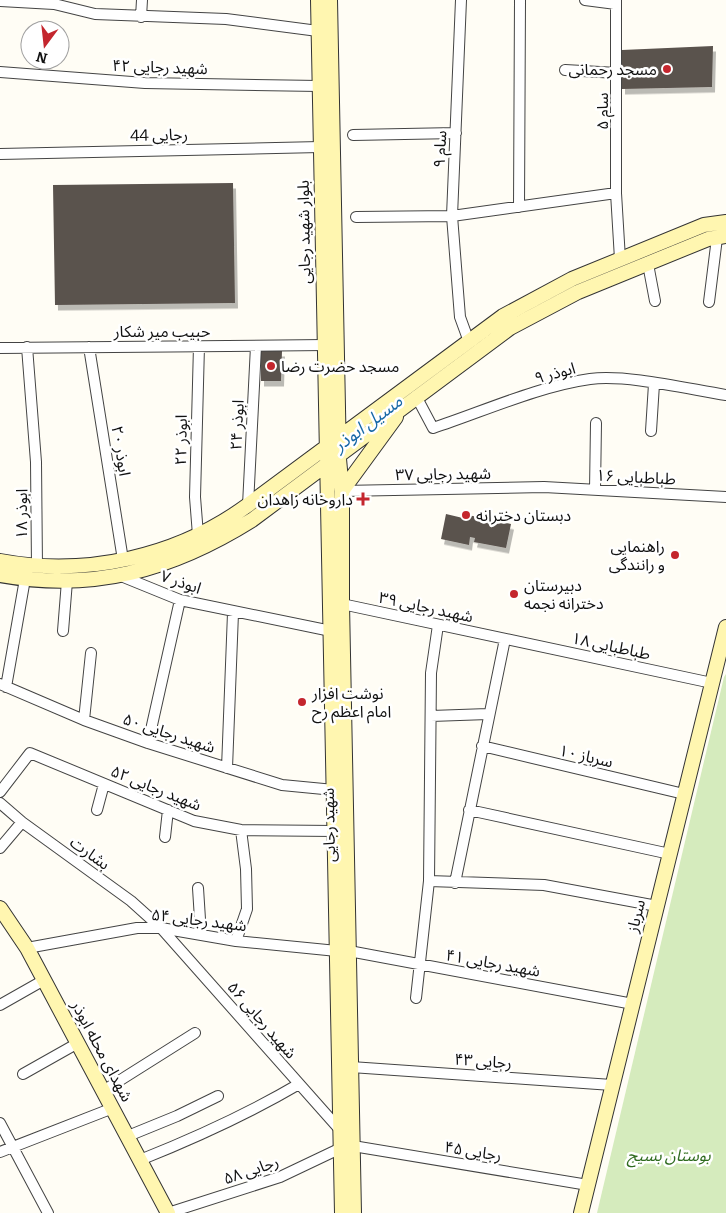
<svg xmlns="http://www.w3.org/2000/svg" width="726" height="1213" viewBox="0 0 726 1213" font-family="Bitter,'Noto Sans Arabic',serif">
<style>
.green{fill:#d5ebbd}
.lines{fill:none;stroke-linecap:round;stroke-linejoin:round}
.canal{stroke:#b9e0f7;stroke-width:10}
.building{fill:#5a524d;filter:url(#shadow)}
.street-casing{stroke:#444;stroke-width:12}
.secondary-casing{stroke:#333;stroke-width:16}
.street{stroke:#fff;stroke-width:10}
.secondary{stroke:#fff6b0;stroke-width:14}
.poi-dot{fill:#c4262e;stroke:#fff;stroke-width:2}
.labels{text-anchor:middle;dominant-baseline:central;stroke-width:5;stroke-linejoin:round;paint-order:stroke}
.street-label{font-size:16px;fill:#111;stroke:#fff}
.poi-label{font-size:16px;fill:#111;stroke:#fff;text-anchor:start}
.park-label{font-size:16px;font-style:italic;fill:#2f6b1f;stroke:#fff}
.water-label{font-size:18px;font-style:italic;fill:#1768a6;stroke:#fff}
</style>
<defs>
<filter id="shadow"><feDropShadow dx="3" dy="5.5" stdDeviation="0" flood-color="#0004"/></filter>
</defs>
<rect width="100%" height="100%" fill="#fffdf5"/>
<path class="green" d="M726,674V1213H597L724,677Z"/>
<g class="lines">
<path class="canal" d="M539,304L607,271
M474,345L526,310
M224,529L258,506
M0,567L26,572L70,574
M105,571L137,563"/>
</g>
<path class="building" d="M713,46L712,87L622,89V50Z
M233,183L235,303L55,305L53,185Z
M261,351H282L281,381H261Z
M446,514L467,519L468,515L511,524L506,548L474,542L475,538L470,537L469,545L441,539Z"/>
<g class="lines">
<g class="street-casing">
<path id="street" d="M461,0L452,216L460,317L468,339
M585,0L616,4
M616,0V193L620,259
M0,1L54,4L95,14L226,19L318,31
M141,17L142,0
M565,70L617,73
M0,72L145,83L319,86
M353,135L456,133
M0,154L320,147
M519,207L520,0
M356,217L452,216L616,193
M648,264L655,301
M709,302L717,238
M27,347L36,462L37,566
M89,347L123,560
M0,348L325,345
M416,396L433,428C482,412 539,386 590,379C626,374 688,389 726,395
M651,431L654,384
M595,490L596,423
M342,491L544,487L726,497
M248,505L256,346
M198,535L195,497L199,346
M121,576L180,600L331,631
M342,604L712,683
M63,631L67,581
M0,684L84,720L148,743L282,785L334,790
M6,687L25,579
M431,716L488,714
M84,720L91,653
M148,743L180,600
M482,746L684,794
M227,768L233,613
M0,792L30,753L194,821L241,830L335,831
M0,803L22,822L131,901L161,928L341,1131
M97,810L104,784
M469,810L670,854
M165,837L168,810
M0,848L22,822
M429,881L544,885L657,906
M455,883L505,639
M198,888L201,935
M236,941L247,909L246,869L241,830
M27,948L137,928H161L236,941L337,951
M349,951L633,1004
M416,998L429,881L431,673L438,625
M0,1005L44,980
M351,1067L612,1085
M23,1074L78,1043
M103,1091L195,1033
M0,1123L48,1213
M128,1136L177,1116L218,1096
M353,1146L588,1185
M0,1152L113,1108
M140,1160C195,1138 248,1114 299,1084
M168,1213L280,1177L341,1148"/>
</g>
<g class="secondary-casing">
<path id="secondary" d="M318,0L342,1213
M330,0L339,459L342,491V604L354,1213
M342,491L396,417
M0,561C86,577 177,557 248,505L503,316L572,279L704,225L726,222
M0,575C94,592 172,570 252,520L510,328L578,292L708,239L726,236
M0,908L27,948L168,1213
M581,1213L726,627"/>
</g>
<use href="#street" class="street"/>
<use href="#secondary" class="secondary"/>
</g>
<g class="poi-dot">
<circle cx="667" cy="69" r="5"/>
<circle cx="271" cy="366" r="5"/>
<path d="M360.5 491.5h5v5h5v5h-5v5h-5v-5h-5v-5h5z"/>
<circle cx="466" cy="515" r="5"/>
<circle cx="675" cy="555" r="5"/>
<circle cx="514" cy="594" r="5"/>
<circle cx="302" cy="702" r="5"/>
</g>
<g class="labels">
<g class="street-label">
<text transform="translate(160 67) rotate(2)">شهید رجایی ۴۲</text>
<text transform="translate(602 111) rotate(-90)">سام ۵</text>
<text transform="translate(159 135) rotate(-1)">رجایی 44</text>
<text transform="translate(440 149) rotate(-87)">سام ۹</text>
<text transform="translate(304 232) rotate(-91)">بلوار شهید رجایی</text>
<text x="162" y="331">حبیب میر شکار</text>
<text transform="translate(555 373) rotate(-15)">ابوذر ۹</text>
<text transform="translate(237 425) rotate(-87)">ابوذر ۲۴</text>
<text transform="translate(181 440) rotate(-89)">ابوذر ۲۲</text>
<text transform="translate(121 451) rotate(81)">ابوذر ۲۰</text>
<text transform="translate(443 474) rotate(-1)">شهید رجایی ۳۷</text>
<text transform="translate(636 477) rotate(3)">طباطبایی ۱۶</text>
<text transform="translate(21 514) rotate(-90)">ابوذر ۱۸</text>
<text transform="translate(181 582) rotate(19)">ابوذر ۷</text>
<text transform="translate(426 607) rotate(12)">شهید رجایی ۳۹</text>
<text transform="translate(611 646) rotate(12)">طباطبایی ۱۸</text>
<text transform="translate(169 733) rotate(18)">شهید رجایی ۵۰</text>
<text transform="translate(586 756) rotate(13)">سرباز ۱۰</text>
<text transform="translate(156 788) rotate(22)">شهید رجایی ۵۲</text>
<text transform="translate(329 825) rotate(-91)">شهید رجایی</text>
<text transform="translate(90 853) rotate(36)">بشارت</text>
<text transform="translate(636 916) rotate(-76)">سرباز</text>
<text transform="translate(199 920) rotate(7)">شهید رجایی ۵۴</text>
<text transform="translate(493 963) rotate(10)">شهید رجایی ۴۱</text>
<text transform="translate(262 1020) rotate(49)">شهید رجایی ۵۶</text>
<text transform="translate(102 1051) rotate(62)">شهدای محله ابوذر</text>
<text transform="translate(483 1061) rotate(4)">رجایی ۴۳</text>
<text transform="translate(473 1151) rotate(9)">رجایی ۴۵</text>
<text transform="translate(251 1170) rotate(-19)">رجایی ۵۸</text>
</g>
<g class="poi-label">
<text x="657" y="69" text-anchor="end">مسجد رحمانی</text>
<text x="281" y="366">مسجد حضرت رضا</text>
<text x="353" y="499" text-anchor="end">داروخانه زاهدان</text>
<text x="476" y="515">دبستان دخترانه</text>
<text x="665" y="546" text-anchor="end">راهنمایی<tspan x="665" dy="18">و رانندگی</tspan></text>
<text x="524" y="585">دبیرستان<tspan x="524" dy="18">دخترانه نجمه</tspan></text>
<text x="312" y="693">نوشت افزار<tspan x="312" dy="18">امام اعظم رح</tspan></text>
</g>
<g class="park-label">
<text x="669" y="1155">بوستان بسیج</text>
</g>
<g class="water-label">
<text transform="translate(368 423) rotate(-37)">مسیل ابوذر</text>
</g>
</g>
<g transform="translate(45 45) rotate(195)"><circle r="24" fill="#ffffff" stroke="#a0a0a0"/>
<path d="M0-4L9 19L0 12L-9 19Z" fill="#c4262e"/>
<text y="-8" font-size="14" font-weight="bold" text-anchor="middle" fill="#111111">N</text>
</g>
</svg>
